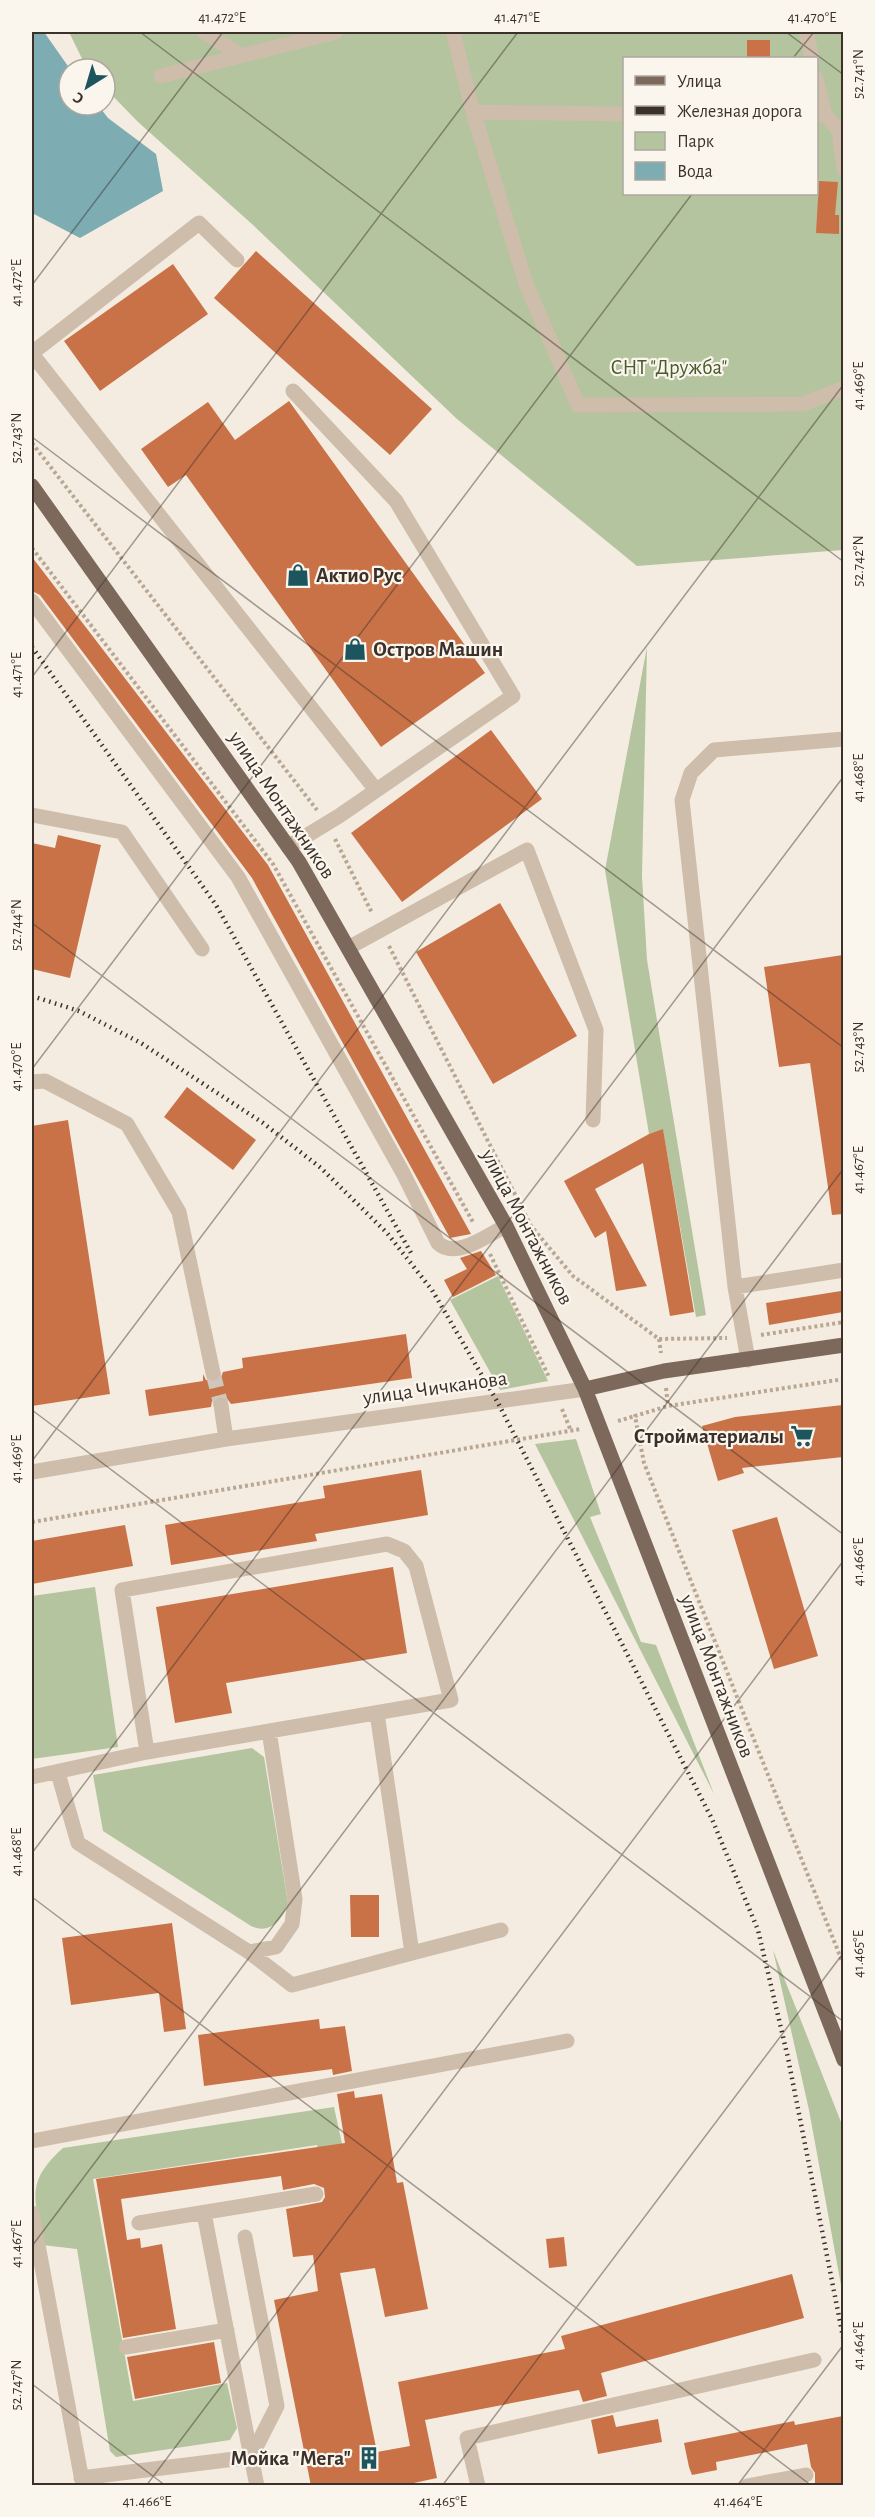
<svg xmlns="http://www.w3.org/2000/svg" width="875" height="2517" viewBox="0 0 875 2517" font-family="'Alegreya Sans',sans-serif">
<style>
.green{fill:#b4c49e;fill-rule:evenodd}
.water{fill:#7dacb3}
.building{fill:#ca7247}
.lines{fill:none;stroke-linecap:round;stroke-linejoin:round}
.minor-tunnel{stroke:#cfc7bc;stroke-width:15;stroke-dasharray:15 8;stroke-linecap:butt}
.path{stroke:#b9a794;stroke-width:4;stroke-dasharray:3 3;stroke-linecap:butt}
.minor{stroke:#cdbdaa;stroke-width:15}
.major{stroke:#7d695b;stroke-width:15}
.rail{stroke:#3b312a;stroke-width:4.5;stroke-dasharray:1.5 4.5;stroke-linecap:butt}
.ticks{fill:none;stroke:#3b312a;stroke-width:1.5;stroke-opacity:0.45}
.labels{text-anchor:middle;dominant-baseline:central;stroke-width:4.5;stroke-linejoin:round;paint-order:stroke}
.park-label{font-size:21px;fill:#465a2d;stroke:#fbf6ed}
.poi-label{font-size:21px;font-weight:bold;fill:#3b312a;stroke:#fbf6ed;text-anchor:start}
.street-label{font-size:21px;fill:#3b312a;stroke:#fbf6ed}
.neatline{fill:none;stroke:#3b312a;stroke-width:2}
.ticks-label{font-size:15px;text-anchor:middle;fill:#3b312a}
</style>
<rect width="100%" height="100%" fill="#f4ece0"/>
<path class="green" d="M69,32H843V550L637,566L457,419L253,225L138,122L105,88V69H87ZM624,58H816V194H624Z
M647,647L642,876L647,960L706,1315L696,1317L663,1130L649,1134L605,870Z
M498,1276L548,1381L500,1390L450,1300Z
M576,1439L601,1514L590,1517L641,1642L656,1645L714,1794L535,1444Z
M95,1587L118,1747L32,1759V1596Z
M252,1748L264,1757L288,1903C283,1920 269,1935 251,1926L103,1831L93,1775Z
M773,1950L843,2127V2296L809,2110Z
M334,2107L354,2199L327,2203L317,2145L93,2179L133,2401L227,2383L237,2428L230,2440L116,2457L110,2451L77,2249L42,2245C36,2198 24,2183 63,2148Z"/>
<path class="water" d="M32,32H44L70,69L69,105H98L108,118L156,154L163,191L80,238L32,213Z"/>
<path class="building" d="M747,40H770V58H747Z
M819,181L838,182L835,215H839V234L816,233Z
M256,251L432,409L390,455L214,298Z
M173,264L208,314L100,391L64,341Z
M289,401L485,673L381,747L186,475L168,487L141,449L208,402L235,440Z
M32,557L268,865L471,1234L450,1238L252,878L40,595L32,591Z
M491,730L542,799L402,902L351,833Z
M58,835L101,845L70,978L32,969V843L55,848Z
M500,903L577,1036L493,1084L416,952Z
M843,955V1214L832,1215L810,1063L779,1067L764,967Z
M187,1087L256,1140L233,1170L164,1117Z
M68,1120L110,1394L32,1406V1126Z
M663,1129L694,1312L670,1316L643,1163L595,1189L647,1286L616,1291L606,1231L595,1238L564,1181L649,1134Z
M481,1251L496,1275L453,1297L444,1280L467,1269L460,1258Z
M841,1291L843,1312L769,1325L766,1303Z
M406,1334L412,1378L231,1404L225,1396H219L212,1401L211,1407L149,1416L145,1390L203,1381V1374L206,1380L216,1382L220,1380L223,1372L243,1368L242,1358Z
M843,1405V1457L742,1468L744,1473L718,1481L702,1426L735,1417Z
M421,1470L428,1515L315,1534L317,1541L171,1565L165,1525L325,1498L323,1486Z
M777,1517L818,1656L774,1669L732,1530Z
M125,1525L133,1566L32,1584V1541Z
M393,1567L407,1653L226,1683L232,1713L175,1723L156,1607Z
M350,1895H379V1937H351Z
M172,1923L186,2029L164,2032L159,1993L71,2005L62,1938Z
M319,2019L320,2029L345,2026L352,2071L333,2075L332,2069L204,2086L198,2035Z
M354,2091L355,2098L382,2094L397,2183L403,2182L428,2309L385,2317L375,2268L340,2273L377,2452L410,2446L398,2382L565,2349L561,2336L792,2274L804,2318L601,2373L607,2396L583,2402L579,2390L425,2420L437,2478L400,2486H311L274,2300L318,2291L313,2255L293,2257L286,2209L322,2202L325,2197L324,2188L314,2184L283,2190L281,2176L121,2199L127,2240L140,2238L141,2248L162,2244L176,2329L123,2338L96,2179L345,2143L337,2094Z
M564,2237L567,2266L549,2268L546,2239Z
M214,2342L221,2383L135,2399L127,2357Z
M613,2415L616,2427L658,2419L662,2442L598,2454L591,2420Z
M843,2416V2486H815V2473L811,2467L807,2444L716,2462L717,2470L692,2475L689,2467L684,2443L794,2421L795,2425Z"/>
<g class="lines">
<path class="minor-tunnel" d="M213,1373L221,1405"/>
<path class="path" d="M32,443L317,810
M32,548L273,864L474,1224
M335,839L372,913
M389,946L531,1226L573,1276L659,1339L727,1338
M490,1254L549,1377
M761,1335L844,1322
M659,1339L661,1353
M844,1379L668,1406L635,1416L644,1463L844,1966
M666,1388L668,1406
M562,1409L571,1431
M618,1421L635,1416
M32,1522L581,1429"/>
<path class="minor" d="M204,32L239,54
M453,32L473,112L624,114
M806,32L812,58
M161,76L336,32
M816,78L825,115H816
M473,112L526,284L578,405L803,404L844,388
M825,115L839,131L844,169
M32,353L199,223L237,260
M32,354L376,790
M32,601L238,877L403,1173L438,1243C456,1260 487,1235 506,1226
M32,815L122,832L202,949
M288,847L339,816L513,696L396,501L293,391
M348,948L527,850L596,1030L593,1120
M32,1082L45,1081L127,1124L179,1212L213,1373
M735,1287L844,1270
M748,1360L735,1287L682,800L691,773L714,750L844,739
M221,1405L226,1439
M32,1472L226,1439L585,1389
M58,1773L78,1843L249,1952L276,1947L292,1924L295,1899L269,1731
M32,1777L147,1752L451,1700L416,1566L404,1551L387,1544L122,1590L147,1752
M249,1952L292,1985L412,1953L377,1713
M412,1953L501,1930
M32,2141L567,2041
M32,2213L83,2486
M204,2213L251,2457L277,2406L245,2237
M139,2223L316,2194
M126,2347L227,2330
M81,2478L251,2457L257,2486
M478,2486L467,2438L814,2360
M747,2486L806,2475"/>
<path class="major" d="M32,486L299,862L506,1226L585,1389L844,2060
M585,1389L664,1371L844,1345"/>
<path class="rail" d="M32,647L216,905L411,1253
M32,996L79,1011L141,1043L263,1123L321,1168L387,1233L432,1290L497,1401L712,1819L758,1930L788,2058L844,2342"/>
</g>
<path class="ticks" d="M140,32L844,562M786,32L844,75M793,58L814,32M32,285L223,32M32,437L844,1048M32,677L518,32M32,923L844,1535M32,1069L692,194M32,1410L844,2022M32,1461L844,384M32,1853L844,776M32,1897L812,2486M32,2246L844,1168M32,2384L166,2486M146,2486L844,1560M442,2486L844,1952M737,2486L844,2344"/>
<defs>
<g id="shop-bare" transform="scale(1.8)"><path d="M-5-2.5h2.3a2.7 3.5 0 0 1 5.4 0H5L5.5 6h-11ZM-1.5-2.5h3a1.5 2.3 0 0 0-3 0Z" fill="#1d555e" stroke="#fbf6ed" stroke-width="2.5" paint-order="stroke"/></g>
<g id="supermarket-bare" transform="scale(1.8)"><path d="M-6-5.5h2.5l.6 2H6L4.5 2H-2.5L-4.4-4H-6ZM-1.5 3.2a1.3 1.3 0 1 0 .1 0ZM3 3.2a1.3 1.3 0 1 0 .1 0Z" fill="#1d555e" stroke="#fbf6ed" stroke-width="2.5" paint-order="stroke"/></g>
<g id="building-bare" transform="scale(1.8)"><path d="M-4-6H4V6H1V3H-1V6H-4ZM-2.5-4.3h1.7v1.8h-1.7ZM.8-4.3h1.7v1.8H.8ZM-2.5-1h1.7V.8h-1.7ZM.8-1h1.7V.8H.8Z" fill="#1d555e" stroke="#fbf6ed" stroke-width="2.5" paint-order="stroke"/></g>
</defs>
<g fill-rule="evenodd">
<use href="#shop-bare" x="298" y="575"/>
<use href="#shop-bare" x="355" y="649"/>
<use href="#supermarket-bare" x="802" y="1436"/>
<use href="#building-bare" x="369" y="2458"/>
</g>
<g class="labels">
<g class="park-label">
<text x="669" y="367">СНТ "Дружба"</text>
</g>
<g class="poi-label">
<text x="316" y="575">Актио Рус</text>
<text x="373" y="649">Остров Машин</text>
<text x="784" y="1436" text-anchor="end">Стройматериалы</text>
<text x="351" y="2458" text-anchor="end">Мойка "Мега"</text>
</g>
<g class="street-label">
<text transform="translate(282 805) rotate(56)">улица Монтажников</text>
<text transform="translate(527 1227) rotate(62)">улица Монтажников</text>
<text transform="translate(435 1388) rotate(-8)">улица Чичканова</text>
<text transform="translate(717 1676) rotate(69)">улица Монтажников</text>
</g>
</g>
<rect width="875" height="2517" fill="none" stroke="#fbf6ed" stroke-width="66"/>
<rect x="623" y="57" width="195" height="138" fill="#fbf6ed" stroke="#aea79f" stroke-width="1.5"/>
<rect x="635" y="76" width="30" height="9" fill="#7d695b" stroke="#aea79f" stroke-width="1.5"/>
<text x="677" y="87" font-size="18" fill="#3b312a">Улица</text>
<rect x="635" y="106" width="30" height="9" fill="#3b312a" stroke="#aea79f" stroke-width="1.5"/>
<text x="677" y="117" font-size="18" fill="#3b312a">Железная дорога</text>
<rect x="635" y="132" width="30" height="18" fill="#b4c49e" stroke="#aea79f" stroke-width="1.5"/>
<text x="677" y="147" font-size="18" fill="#3b312a">Парк</text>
<rect x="635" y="162" width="30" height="18" fill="#7dacb3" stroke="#aea79f" stroke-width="1.5"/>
<text x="677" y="177" font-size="18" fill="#3b312a">Вода</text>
<g transform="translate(87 87) rotate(217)"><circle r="28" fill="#fbf6ed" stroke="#aea79f" stroke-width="1.5"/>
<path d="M0-4.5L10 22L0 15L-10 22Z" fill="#1d555e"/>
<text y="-9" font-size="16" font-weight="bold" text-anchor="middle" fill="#3b312a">С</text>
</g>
<rect x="33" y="33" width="809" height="2451" class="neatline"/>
<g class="ticks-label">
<text x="222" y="22">41.472°E</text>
<text x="517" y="22">41.471°E</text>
<text x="812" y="22">41.470°E</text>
<text transform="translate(858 74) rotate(-90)" y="5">52.741°N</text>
<text transform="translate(16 283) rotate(-90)" y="5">41.472°E</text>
<text transform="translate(858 386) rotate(-90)" y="5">41.469°E</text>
<text transform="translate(16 438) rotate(-90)" y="5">52.743°N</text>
<text transform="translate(858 561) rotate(-90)" y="5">52.742°N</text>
<text transform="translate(16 675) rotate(-90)" y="5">41.471°E</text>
<text transform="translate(858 778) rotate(-90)" y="5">41.468°E</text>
<text transform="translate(16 925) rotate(-90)" y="5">52.744°N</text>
<text transform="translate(858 1047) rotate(-90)" y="5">52.743°N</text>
<text transform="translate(16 1067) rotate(-90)" y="5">41.470°E</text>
<text transform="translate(858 1170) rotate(-90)" y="5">41.467°E</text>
<text transform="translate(16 1459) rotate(-90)" y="5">41.469°E</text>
<text transform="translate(858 1562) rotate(-90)" y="5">41.466°E</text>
<text transform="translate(16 1852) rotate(-90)" y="5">41.468°E</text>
<text transform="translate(858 1954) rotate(-90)" y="5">41.465°E</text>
<text transform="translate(16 2244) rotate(-90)" y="5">41.467°E</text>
<text transform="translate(858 2346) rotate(-90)" y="5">41.464°E</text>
<text transform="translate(16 2385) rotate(-90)" y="5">52.747°N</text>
<text x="147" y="2506">41.466°E</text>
<text x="443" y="2506">41.465°E</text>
<text x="738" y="2506">41.464°E</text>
</g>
</svg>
